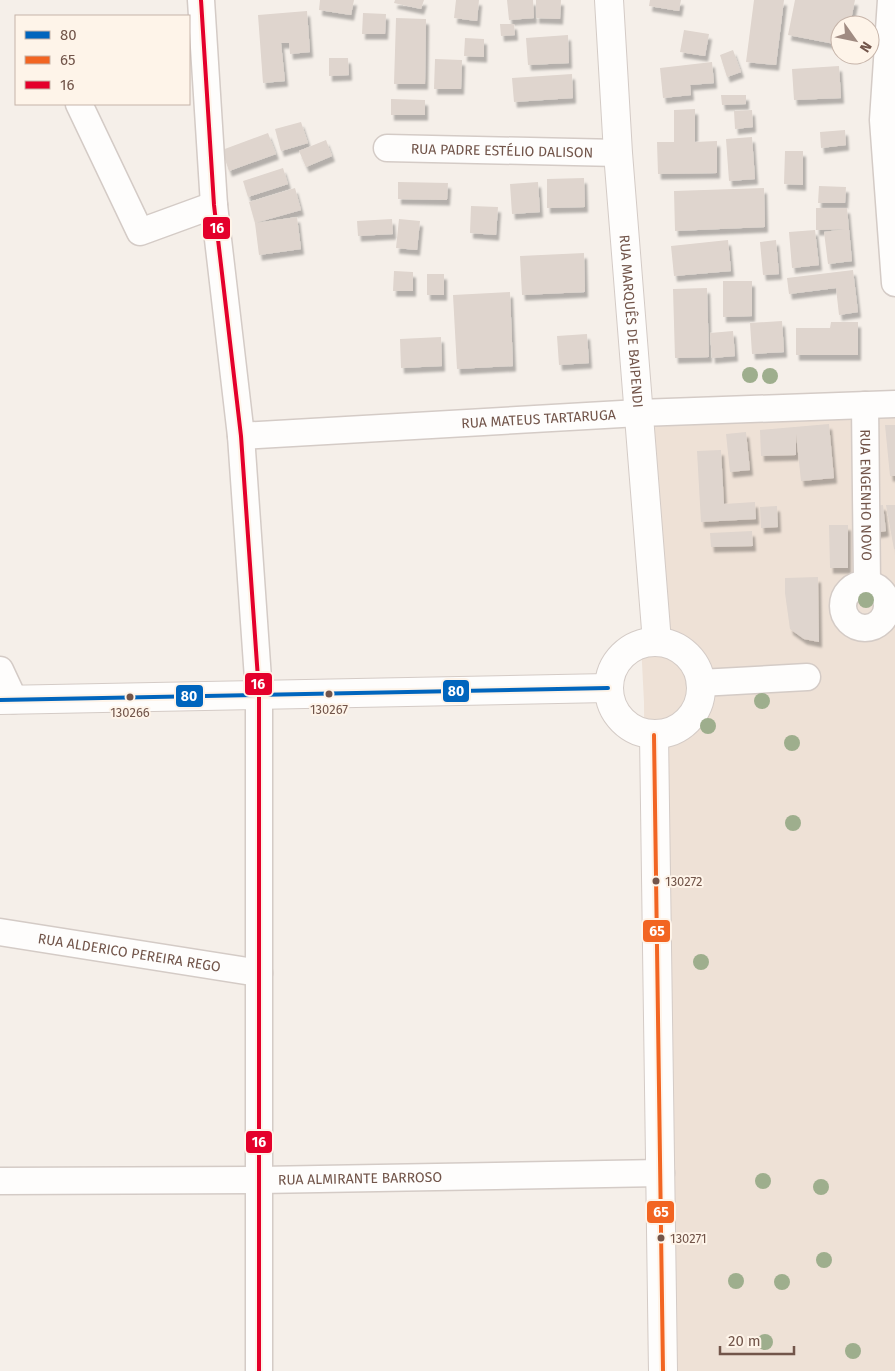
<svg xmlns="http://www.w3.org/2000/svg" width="895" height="1371" viewBox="0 0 895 1371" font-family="'Fira Sans',sans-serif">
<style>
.residential{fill:#eee1d6}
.building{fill:#dfd5ce;filter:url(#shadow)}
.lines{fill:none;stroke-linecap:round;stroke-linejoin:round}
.street-casing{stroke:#d4cbc6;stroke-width:29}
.secondary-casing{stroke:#d4cbc6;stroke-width:30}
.street{stroke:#fefdfc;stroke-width:26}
.secondary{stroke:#fefdfc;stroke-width:28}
.bus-1-casing{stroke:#fef4e9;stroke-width:8}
.bus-2-casing{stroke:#fef4e9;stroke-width:8}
.bus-3-casing{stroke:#fef4e9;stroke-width:8}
.bus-1{stroke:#0065bd;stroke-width:4}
.bus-2{stroke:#f26522;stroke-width:4}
.bus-3{stroke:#e4002b;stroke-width:4}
.tree{fill:#9eae8d}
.bus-dot{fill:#72554a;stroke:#fef4e9;stroke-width:2}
.labels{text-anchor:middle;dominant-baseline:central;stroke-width:4;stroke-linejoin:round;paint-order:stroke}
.bus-label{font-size:13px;fill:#72554a;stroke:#fef4e9}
.street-label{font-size:14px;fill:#72554a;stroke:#fef4e9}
.line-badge{stroke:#fef4e9;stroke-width:2}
.badge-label{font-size:14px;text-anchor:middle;font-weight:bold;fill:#fff}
</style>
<defs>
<filter id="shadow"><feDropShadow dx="3" dy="5.5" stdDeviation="1" flood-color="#0004"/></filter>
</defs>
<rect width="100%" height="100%" fill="#f5efe9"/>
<path class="residential" d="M895,406V1371H648L644,702L641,644L639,413Z"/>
<path class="building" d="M320,0H354L351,15L319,10Z
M395,0H424L421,9L394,3Z
M456,0H479L477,21L454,18Z
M507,0H533L534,18L509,20Z
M536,0H561L560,19L536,18Z
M650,0H681L679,11L649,6Z
M754,0H784L776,65L746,62Z
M795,0H855L850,25H840V45L788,35Z
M307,11L310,52L290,54L289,43H281L285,81L263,83L258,15Z
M363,13L386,14L385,34H362Z
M396,18L426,19L425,84H394Z
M500,24H514L515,35L501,36Z
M684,30L709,34L705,56L680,52Z
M568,35L569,63L528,65L526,38Z
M465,38L484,39V57L464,56Z
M733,50L741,72L727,77L720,55Z
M329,58H348L349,75L329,76Z
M435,59L462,60L461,89H434Z
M712,62L714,83L690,85L691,95L663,98L660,68Z
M839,66L841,98L794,100L792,69Z
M572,74L573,98L514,102L512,78Z
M721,95H746V104L722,105Z
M391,99L425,100V115H391Z
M695,109V142L717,141V173L658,174L657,142H674V110Z
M752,110L753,127L735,129L734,111Z
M301,122L308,143L281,151L275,129Z
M845,130L846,145L821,148L820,132Z
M268,133L276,154L229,171L222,150Z
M752,137L755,179L729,181L726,139Z
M326,140L332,156L306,167L299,151Z
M785,151H803V185L784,184Z
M283,168L288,184L248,197L243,181Z
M584,178L585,207L547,208V179Z
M398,182L448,183L447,200L398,199Z
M538,182L540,212L512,214L510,184Z
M819,186L846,187L845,203H818Z
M295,188L301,210L255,223L249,202Z
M764,188L765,227L675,231L674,191Z
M471,206L498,207L496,235L470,233Z
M816,208H847L852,261L828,264L824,232L845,229L816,230Z
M297,217L301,249L259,255L255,223Z
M392,219L393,234L358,236L357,221Z
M399,219L420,221L417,250L396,248Z
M815,230L819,265L792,268L789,232Z
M728,240L731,271L674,276L671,246Z
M776,240L779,274L763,275L760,242Z
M584,253L585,292L522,295L520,256Z
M853,270L858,312L839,315L836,288L789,294L787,278Z
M394,271L413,272V291H393Z
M427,274H444V295H427Z
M723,281H752V316L723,317Z
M707,288L709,357L675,358L673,289Z
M510,292L513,366L457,369L453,295Z
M782,321L784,352L752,354L750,323Z
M831,322H858V355H796V328H830Z
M733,331L735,356L712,358L710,333Z
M587,334L589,363L559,365L557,336Z
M441,337L442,366L401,368L400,339Z
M829,424L834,478L801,481L796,434V455L761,456L760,430Z
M885,425H895V476H890Z
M746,432L750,470L730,472L726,434Z
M721,450L724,504L755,502L756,519L701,522L697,451Z
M883,505L886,531L874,533L871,506Z
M886,505H895V549H894Z
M777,506L778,527L761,528L760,507Z
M829,525H848V568H830Z
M752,531L753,546L711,547L710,533Z
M818,577L819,642L804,639L790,629L785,593V578Z"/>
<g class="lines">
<g class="street-casing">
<g id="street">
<path d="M201,0L214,205L241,436L259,693V1371"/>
<path d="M891,0L883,120L895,283"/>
<path d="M79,104L140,232L214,205"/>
<path id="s1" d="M387,148L618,153"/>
<path id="s2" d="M865,405L867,583"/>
<path id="s3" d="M241,436L639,413L895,404"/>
<circle cx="865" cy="606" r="22"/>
<path d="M0,670L14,700"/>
<path d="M700,683L807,677"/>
<path id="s4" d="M0,932L259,973"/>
<path id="s5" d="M0,1181L260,1180L661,1173"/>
</g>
</g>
<g class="secondary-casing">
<g id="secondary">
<path id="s6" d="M609,0L618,153L657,642"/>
<circle cx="655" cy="688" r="46"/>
<path d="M0,700L608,688"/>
<path d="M654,735L663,1371"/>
</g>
</g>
<use href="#street" class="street"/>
<use href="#secondary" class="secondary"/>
<g class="bus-1-casing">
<path id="bus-1" d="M0,700L608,688"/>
</g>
<g class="bus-2-casing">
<path id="bus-2" d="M654,735L663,1371"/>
</g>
<g class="bus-3-casing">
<path id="bus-3" d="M201,0L214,205L241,436L259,693V1371"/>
</g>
<use href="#bus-1" class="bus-1"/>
<use href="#bus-2" class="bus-2"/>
<use href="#bus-3" class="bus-3"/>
</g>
<g class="tree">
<circle cx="750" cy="375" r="8"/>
<circle cx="770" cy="376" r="8"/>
<circle cx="866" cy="600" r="8"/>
<circle cx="762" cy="701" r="8"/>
<circle cx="708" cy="726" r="8"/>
<circle cx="792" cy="743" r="8"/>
<circle cx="793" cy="823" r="8"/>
<circle cx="701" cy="962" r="8"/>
<circle cx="763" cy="1181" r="8"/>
<circle cx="821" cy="1187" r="8"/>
<circle cx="824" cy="1260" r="8"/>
<circle cx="736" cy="1281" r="8"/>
<circle cx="782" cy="1282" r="8"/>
<circle cx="765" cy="1342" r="8"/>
<circle cx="853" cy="1351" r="8"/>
</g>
<g class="bus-dot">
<circle cx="329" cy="694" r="4.5"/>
<circle cx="130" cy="697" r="4.5"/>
<circle cx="656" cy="881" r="4.5"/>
<circle cx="661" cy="1238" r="4.5"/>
</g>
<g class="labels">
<g class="bus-label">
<text x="329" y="709">130267</text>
<text x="130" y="712">130266</text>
<text x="665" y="881" text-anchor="start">130272</text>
<text x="670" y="1238" text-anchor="start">130271</text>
</g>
<g class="street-label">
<text stroke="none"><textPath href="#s1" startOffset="115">RUA PADRE ESTÉLIO DALISON</textPath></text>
<text stroke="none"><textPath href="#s6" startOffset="322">RUA MARQUÊS DE BAIPENDI</textPath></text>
<text stroke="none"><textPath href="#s3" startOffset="298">RUA MATEUS TARTARUGA</textPath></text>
<text stroke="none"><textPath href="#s2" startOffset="90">RUA ENGENHO NOVO</textPath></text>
<text stroke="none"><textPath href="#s4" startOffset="131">RUA ALDERICO PEREIRA REGO</textPath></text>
<text stroke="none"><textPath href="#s5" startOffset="360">RUA ALMIRANTE BARROSO</textPath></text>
</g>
</g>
<g class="line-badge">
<rect x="202" y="216" width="29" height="24" rx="5" fill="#e4002b"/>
<rect x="244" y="672" width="29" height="24" rx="5" fill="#e4002b"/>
<rect x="442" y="679" width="28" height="24" rx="5" fill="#0065bd"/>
<rect x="175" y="684" width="29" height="24" rx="5" fill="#0065bd"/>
<rect x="642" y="919" width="29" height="24" rx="5" fill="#f26522"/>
<rect x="245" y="1130" width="28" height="24" rx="5" fill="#e4002b"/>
<rect x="646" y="1200" width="29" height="24" rx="5" fill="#f26522"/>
</g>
<g class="badge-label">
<text x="217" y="233">16</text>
<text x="258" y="689">16</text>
<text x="456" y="696">80</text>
<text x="189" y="701">80</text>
<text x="657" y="936">65</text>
<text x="259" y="1147">16</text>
<text x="661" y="1217">65</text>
</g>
<rect x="15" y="15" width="175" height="90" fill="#fef4e9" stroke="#c6b4a9"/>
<rect x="25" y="31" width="25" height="8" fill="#0065bd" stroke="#c6b4a9"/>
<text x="60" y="40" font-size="15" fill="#72554a">80</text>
<rect x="25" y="56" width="25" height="8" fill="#f26522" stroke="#c6b4a9"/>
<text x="60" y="65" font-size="15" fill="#72554a">65</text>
<rect x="25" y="81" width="25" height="8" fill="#e4002b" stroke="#c6b4a9"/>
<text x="60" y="90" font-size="15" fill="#72554a">16</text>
<g transform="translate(855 40) rotate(123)"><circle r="24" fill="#fef4e9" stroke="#c6b4a9"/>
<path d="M0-4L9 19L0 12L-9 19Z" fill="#a08b82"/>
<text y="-8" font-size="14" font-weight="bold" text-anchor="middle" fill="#72554a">N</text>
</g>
<path d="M720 1346v8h74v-8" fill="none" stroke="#72554a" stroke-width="2.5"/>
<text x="728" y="1346" font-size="15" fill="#72554a" stroke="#fef4e9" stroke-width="4" paint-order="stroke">20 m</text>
</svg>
